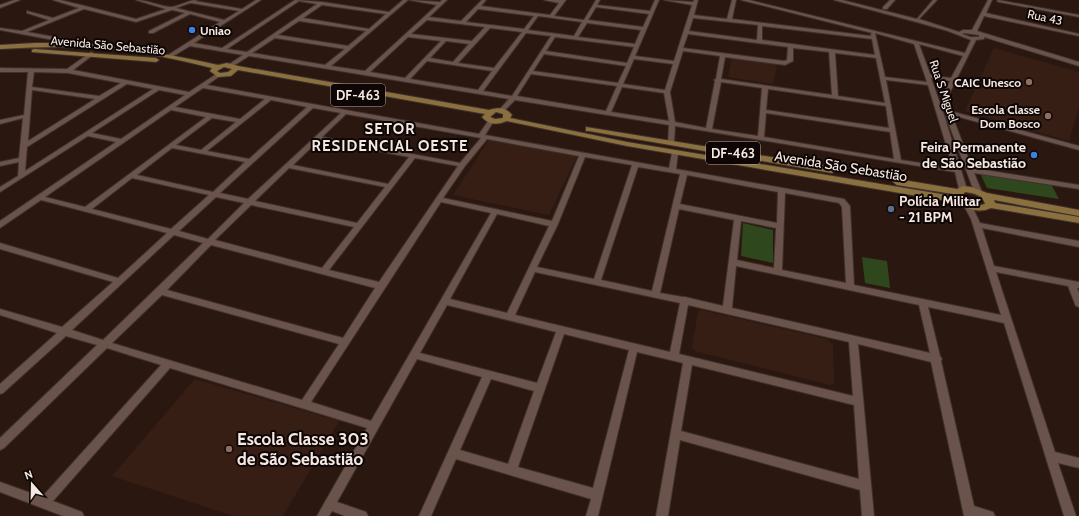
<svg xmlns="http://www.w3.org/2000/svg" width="1079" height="516" viewBox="0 0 1079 516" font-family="Cabin,sans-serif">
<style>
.built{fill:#371e14}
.green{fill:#2f471d}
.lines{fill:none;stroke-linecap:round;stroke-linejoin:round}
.minor-casing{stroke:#3f312e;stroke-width:2}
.major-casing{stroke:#3f312e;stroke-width:2}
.minor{fill:#69534a;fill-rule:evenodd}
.major{fill:#8b703f;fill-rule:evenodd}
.shop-dot{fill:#3f7fe0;stroke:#0d0604;stroke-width:1.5}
.education-dot{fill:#8d6e63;stroke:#0d0604;stroke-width:1.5}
.service-dot{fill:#5c6f8a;stroke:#0d0604;stroke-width:1.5}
.labels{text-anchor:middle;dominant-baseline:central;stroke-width:4;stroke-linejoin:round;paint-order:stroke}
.far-street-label{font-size:12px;fill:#f5e7e2;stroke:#0d0604}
.far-poi-label{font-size:12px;font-weight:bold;fill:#f5e7e2;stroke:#0d0604;text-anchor:end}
.shield{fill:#0d0604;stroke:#afa49f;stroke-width:1}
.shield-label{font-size:13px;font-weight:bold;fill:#f5e7e2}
.poi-label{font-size:14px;font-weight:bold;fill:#f5e7e2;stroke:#0d0604;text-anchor:end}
.street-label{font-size:14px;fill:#f5e7e2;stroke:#0d0604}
.far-district-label{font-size:15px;font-weight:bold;letter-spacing:1px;fill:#f5e7e2;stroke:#0d0604}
.near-poi-label{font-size:17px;font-weight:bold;fill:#f5e7e2;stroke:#0d0604;text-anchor:start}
</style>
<rect width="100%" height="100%" fill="#2a1810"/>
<path class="built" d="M994,48L1079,72V107L1069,141L965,111Z
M732,58L777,64L773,84L728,77Z
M489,140L577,156L549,215L453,195Z
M701,310L827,339L833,345L834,383L830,385L695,351L692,347L698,312Z
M195,379L339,421L283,516H233L112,476Z"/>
<path class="green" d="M980,173L1051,184L1059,199L987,188Z
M743,223L773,230V263L741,256Z
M862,257L887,261L890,288L865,283Z"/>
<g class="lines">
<g class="minor-casing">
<path id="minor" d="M14,0H20L0,8V5Z
M53,0H60L85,6L136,19L166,9L136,0C148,0 158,6 170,7C178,7 188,0 197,0L195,1L242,9L256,0H261L194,43L222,48L295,0L322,2L389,12L403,0H408L331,66L365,71L437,5L409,0L440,2L442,0H447L429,17L461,21L482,0H486L481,6L550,15L559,3L544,0H566L554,16L584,20L596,0H600L597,5L650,11L655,0H659L635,56L674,61L692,5L664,0L693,2L694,0H698L694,15L727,19L732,0H736L732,19L871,36V34L872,33L741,0H749L965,53L971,40L948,31L920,23L834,0H842L917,19L933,0H937L919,19L959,32L963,30H972L988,0H992L986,13L1079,34V36L984,16L977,31L1079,62V66L984,37V39L976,40L949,94L947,103L950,111L1079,146V150L952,115L972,168L1079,185V189L974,173L982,192L981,194H975L941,103L943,94L950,81L931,78L943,112L967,189L965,191H963L959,189L955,172L675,126L674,143L671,145L668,143L669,125L515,100L504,111L502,112L499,110L509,99L249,56L230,68L228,67V65L243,55L190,46L170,58L168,57V55L220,22L190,14L153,33H149V31L185,13L172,10L136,22L84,9L27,32L98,45V47L96,48L0,30V28L22,31L49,20L27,13V11L53,18L79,8ZM299,1L317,4L247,52L227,49ZM190,3H191L239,11L224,20L176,8ZM322,5L386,14L369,29L303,18ZM596,7L649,14L643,27L588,20ZM478,9L534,16L524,29L466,22ZM538,16L582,22L574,36L528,30ZM693,18L758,25L757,40L689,31ZM427,20L485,27L472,41L411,34ZM299,21L366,31L348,46L278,35ZM587,23L641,30L635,44L578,37ZM762,26L872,39L875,55L762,40ZM490,28L522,32L494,68L458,63ZM526,33L551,36L512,96L483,91ZM875,33L914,44L927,82L885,77ZM964,33L979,35V37H970L962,34ZM688,34L788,47L787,60L784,61L683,48ZM408,37L441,41L405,78L370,72ZM555,37L634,47L627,63L546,51ZM275,38L345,49L325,65L252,53ZM446,41L469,44L453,62L430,58ZM919,44L963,56L951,78L941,77L930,74ZM793,48L829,52L832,95L721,79L725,57L785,65L793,61ZM683,51L720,56L716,79L714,80L715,81L706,128L675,122L670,92ZM835,53L876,58L885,103L838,96ZM544,54L626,66L618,83L533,71ZM634,59L673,64L665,90L623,84ZM427,61L492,71L478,90L410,79ZM531,74L617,86L606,111L517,96ZM886,80L928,85L953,168L901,160ZM721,82L762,88L758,136L712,129ZM622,87L664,93L669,121L611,112ZM768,89L886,106L889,128L766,110ZM766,113L890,132L894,159L764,137Z
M890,0H895L887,9H883V7Z
M998,0L1079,15V17L999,2L997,1Z
M91,52L93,53V55L73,70L189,92L218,73L220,74V76L207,85L479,134L489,120L491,119L494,121L485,135L669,168L672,153L675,151L678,153L676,169L844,199L850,206L854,285L1001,315L971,219L963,204L964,202H970L980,223L1079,241V247L982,228L994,266L1079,282V288H1077L1079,293V307L1076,306L1075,304L1068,286L996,272L1055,452L1079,458V468L1058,463L1076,516H1064L1004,323L928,307L940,356L942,359L941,361L974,506L993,512L995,516H964L931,362L858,344L874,516H862L860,490L680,440L668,516H656L683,363L637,352L598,516H586L591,499L456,459L431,516H419L482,377L417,359L337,502L366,512L368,516H345L332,511L329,516H317L367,428L170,368L53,501L82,512L84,516H63L0,492V482L42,497L161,365L107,348L4,448L0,450V438L97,345L66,336L3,393L0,394V384L57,333L0,315V309L62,327L113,282L0,249V243L118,278L167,233L41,200L0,228V221L116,142L88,136L0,192V187L18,176L19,162L0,166V162L19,158L23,118L0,124V120L24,115L28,72H0V68L67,69ZM34,72L68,73L121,83L99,96L32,87ZM127,84L153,89L25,171L27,147ZM203,88L265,99L240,119L175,107ZM32,90L95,99L28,141ZM159,90L185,95L121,139L92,133ZM271,100L307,107L249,159L207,151ZM313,108L341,113L248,199L220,193ZM171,110L206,117L85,207L45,197ZM346,114L481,138L460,163L322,137ZM212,118L236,122L201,150L176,145ZM487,139L579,156L552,221L443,198L465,166ZM319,140L409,157L388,184L293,165ZM172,148L245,162L213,192L137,175ZM585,157L632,165L594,279L537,267L558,224ZM415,158L458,166L379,282L329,270ZM638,167L680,174L652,291L601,280ZM289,168L385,187L357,223L255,201ZM687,175L778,192L777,223L680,204ZM132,178L209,195L171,229L92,209ZM785,193L839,203L842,207L846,283L782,270ZM216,197L244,203L208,239L179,231ZM441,202L491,213L371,421L311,402ZM251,205L354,227L322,268L215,240ZM679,209L734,220L723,306L685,297H683L660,293ZM497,214L549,226L507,313L450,299ZM741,221L776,228L774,268L737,260ZM174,235L203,243L103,340L72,330ZM211,245L375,288L343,338L167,290ZM736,266L919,305L930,353L732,308ZM535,272L680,303L670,352L515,315ZM162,295L339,344L302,400L112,343ZM447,305L556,332L537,383L420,353ZM688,305L849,342L853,396L679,354ZM564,334L629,350L593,488L518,467ZM692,365L854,405L859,479L681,431ZM491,379L534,391L508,464L460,450Z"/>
</g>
<g class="major-casing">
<path id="major" d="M36,43C99,42 156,51 218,65L227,63L238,66L489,110C498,107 506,107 512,115L510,118L627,142L953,196V194L897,185L893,182L897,179L957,189L963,186L971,187L987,193L1079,210V216L994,200L995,203L1079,217V223L991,208C980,213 968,210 958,203L627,146L507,121C497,125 489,125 482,117L485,114L238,70L231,76L218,77L210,71L212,68C179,60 145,52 110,49C73,46 37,47 0,49V45ZM224,67L232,69L228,72L220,73L217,71ZM496,112L503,114V118L495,119L490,117ZM965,192C973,193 983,195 985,204C976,207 968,202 962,196Z
M34,49L156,58L159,60L156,62L32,52V50Z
M586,127L832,167L836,170L832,173L589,131H586Z"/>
</g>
<use href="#minor" class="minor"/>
<use href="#major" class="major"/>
</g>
<g class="shop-dot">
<circle cx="192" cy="30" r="4"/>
<circle cx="1034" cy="155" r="4"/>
</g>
<g class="education-dot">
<circle cx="1029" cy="82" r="4"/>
<circle cx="1048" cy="116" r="4"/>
<circle cx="229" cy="449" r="4"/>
</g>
<circle class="service-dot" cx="891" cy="209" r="4"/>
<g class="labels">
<g class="far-street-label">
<text transform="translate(1045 17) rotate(12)">Rua 43</text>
<text transform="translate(108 45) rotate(5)">Avenida São Sebastião</text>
<text transform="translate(944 91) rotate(71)">Rua S Miguel</text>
</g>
<g class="far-poi-label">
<text x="200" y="30" text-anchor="start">Uniao</text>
<text x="1021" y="82">CAIC Unesco</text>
<text x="1040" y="109">Escola Classe<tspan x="1040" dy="14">Dom Bosco</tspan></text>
</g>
<g class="shield">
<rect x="331" y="84" width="54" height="22" rx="3"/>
<rect x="706" y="142" width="54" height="22" rx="3"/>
</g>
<g class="shield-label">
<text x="358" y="95">DF-463</text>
<text x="733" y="153">DF-463</text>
</g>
<g class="poi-label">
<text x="1026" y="147">Feira Permanente<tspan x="1026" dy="16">de São Sebastião</tspan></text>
<text x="899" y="201" text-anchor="start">Polícia Militar<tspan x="899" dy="16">- 21 BPM</tspan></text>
</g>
<g class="street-label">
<text transform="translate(841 166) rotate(9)">Avenida São Sebastião</text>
</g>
<g class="far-district-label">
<text x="390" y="129">SETOR<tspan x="390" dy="17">RESIDENCIAL OESTE</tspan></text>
</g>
<g class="near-poi-label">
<text x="237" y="439">Escola Classe 303<tspan x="237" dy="20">de São Sebastião</tspan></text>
</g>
</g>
<g transform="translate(32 484) rotate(340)" stroke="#0d0604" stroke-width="3" paint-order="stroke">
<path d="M0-3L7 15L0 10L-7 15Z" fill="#f5e7e2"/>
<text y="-6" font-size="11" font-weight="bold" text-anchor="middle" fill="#f5e7e2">N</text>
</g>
</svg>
